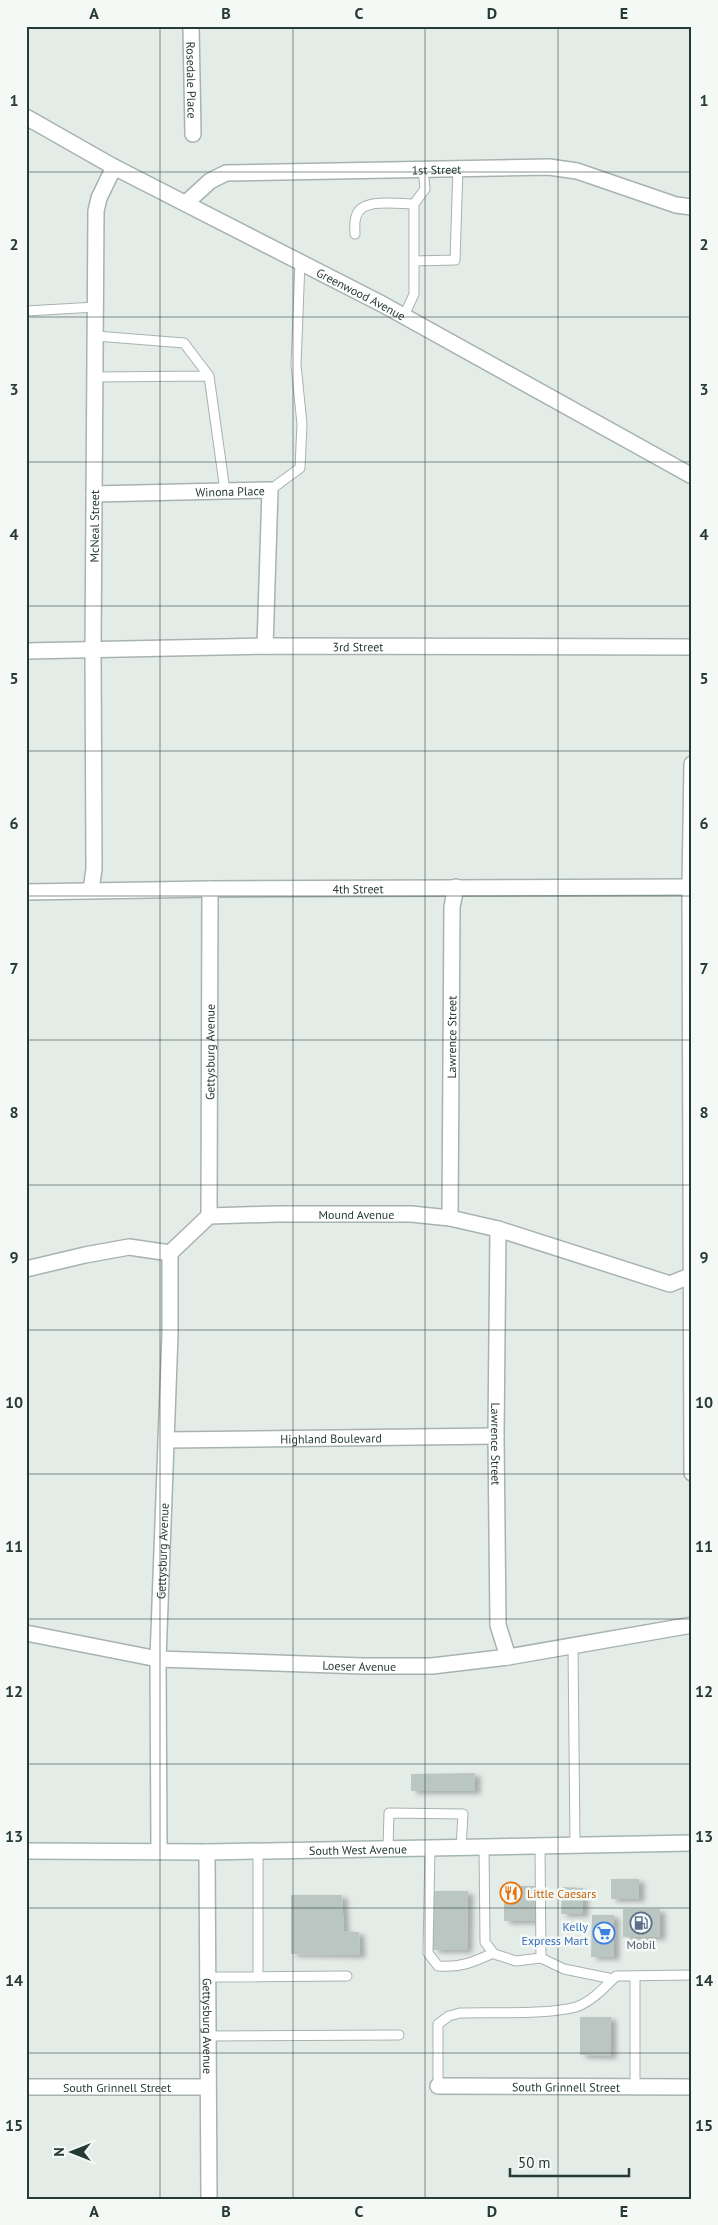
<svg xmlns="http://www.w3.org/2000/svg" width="718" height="2225" viewBox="0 0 718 2225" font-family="'PT Sans',sans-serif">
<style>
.building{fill:#bac6c1;filter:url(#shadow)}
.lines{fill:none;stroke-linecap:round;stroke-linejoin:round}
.service-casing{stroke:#a7b3af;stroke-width:11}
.minor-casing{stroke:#a7b3af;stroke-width:18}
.tertiary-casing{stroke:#a7b3af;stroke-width:18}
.secondary-casing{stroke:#a4b6af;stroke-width:18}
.service{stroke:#fff;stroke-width:9}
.minor{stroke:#fff;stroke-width:15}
.tertiary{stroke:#fff;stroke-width:15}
.secondary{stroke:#fff;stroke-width:15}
.grid{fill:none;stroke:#263b35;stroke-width:1;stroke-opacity:0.55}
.labels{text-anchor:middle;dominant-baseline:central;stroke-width:5;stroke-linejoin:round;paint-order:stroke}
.street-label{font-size:12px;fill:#263b35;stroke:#f4f9f6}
.food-label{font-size:12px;fill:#c56008;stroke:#f4f9f6;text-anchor:start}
.shop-label{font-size:12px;fill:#366cbe;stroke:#f4f9f6;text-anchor:end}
.service-label{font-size:12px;fill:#4e5e75;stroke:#f4f9f6}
.neatline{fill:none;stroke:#263b35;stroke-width:2}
.grid-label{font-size:16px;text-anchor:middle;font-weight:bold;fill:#263b35}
</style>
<defs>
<filter id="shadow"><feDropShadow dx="5.5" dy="3" stdDeviation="2.5" flood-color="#0004"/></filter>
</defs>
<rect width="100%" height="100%" fill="#e4ece8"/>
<path class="building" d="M475,1773V1791H411V1774Z
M611,1879H639V1899H611Z
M504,1886H535V1921H504Z
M562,1887L583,1888V1914H561Z
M433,1891H468L467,1950H433Z
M291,1895H342L344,1931L359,1932L360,1955L291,1954Z
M623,1909H660V1937H623Z
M592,1915H614V1957H591Z
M580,2017H611V2056L580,2055Z"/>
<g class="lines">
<g class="service-casing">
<path id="service" d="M414,204L425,189L423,169
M355,234C355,229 354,222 356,217C360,197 399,204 414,204V294L404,316
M414,261L455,260L458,168
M26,311L96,307
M96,336L184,343L209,376
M95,377L209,376L225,491
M270,490L300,468L302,424L296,365L300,262
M573,1646L575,1845
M540,1845L541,1958
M484,1846L485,1942L494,1954L516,1961L541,1958L564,1969L613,1979
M430,1847L428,1953L438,1966C460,1968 474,1962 493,1953
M388,1848L389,1813L463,1814L461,1847
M258,1851V1977
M207,1977L347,1976
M207,2036L399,2035
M438,2086V2024L449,2016L460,2013C492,2012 547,2015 576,2007C591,2002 605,1987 616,1976L692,1975
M635,2087V1976"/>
</g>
<g class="minor-casing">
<g id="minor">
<path id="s1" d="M191,26L193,134"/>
<path id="s2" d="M186,203L210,181L226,173L549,167L577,171L676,205L692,207"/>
<path id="s3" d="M94,494L270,490L265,646"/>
<path id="s4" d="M26,651L265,646L692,647"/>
<path id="s5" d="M91,890L94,869L93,650L96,211L99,198L114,167"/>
<path id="s6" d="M209,1216L210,889"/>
<path id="s7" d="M450,1218L452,907L456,887"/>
<path id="s8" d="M498,1229L496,1436L498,1625L508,1657"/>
<path id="s9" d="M26,1269L85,1255L129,1247L170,1253L209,1216L277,1214H411L450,1218L498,1229L670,1284L692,1275"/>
<path id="s10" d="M166,1440L496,1436"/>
<path id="s11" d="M26,1633L158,1659L363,1666H432L508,1657L692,1625"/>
<path id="s12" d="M159,1850L158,1659L170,1334V1253"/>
<path id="s13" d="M207,1852L209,2199"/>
<path id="s14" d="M438,2086L692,2087"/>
<path id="s15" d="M26,2087H208"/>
</g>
</g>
<g class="tertiary-casing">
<g id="tertiary">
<path id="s16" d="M26,117L114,167L382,304L692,476"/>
<path d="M692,764L690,887L692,1473"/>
<path id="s17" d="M26,892L210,889L692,887"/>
</g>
</g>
<g class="secondary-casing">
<g id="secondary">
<path id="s18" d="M26,1851L207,1852L692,1843"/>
</g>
</g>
<use href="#service" class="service"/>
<use href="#minor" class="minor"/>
<use href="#tertiary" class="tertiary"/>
<use href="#secondary" class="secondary"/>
</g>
<path class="grid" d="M160,26V2199M293,26V2199M425,26V2199M558,26V2199M26,172H692M26,317H692M26,462H692M26,606H692M26,751H692M26,896H692M26,1040H692M26,1185H692M26,1330H692M26,1474H692M26,1619H692M26,1764H692M26,1908H692M26,2053H692"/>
<defs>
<g id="restaurant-ring" transform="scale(1.125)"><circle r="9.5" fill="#f4f9f6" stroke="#e8710a" stroke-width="1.5"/><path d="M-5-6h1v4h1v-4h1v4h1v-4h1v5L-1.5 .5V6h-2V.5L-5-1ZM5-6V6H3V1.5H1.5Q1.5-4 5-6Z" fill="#e8710a"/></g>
<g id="fuel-ring" transform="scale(1.125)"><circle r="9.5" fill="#f4f9f6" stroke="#5c6f8a" stroke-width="1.5"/><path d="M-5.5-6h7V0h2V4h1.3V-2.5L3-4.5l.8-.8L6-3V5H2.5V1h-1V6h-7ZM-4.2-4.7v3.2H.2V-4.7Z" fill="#5c6f8a"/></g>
<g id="supermarket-ring" transform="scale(1.125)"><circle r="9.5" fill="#f4f9f6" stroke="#3f7fe0" stroke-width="1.5"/><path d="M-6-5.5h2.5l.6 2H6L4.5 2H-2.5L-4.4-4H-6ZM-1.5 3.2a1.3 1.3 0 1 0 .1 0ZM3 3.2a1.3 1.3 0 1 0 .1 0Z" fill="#3f7fe0"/></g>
</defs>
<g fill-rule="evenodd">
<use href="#restaurant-ring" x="511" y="1893"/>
<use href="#fuel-ring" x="641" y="1923"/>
<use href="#supermarket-ring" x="604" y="1933"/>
</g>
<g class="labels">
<g class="street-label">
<text stroke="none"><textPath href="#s1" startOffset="54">Rosedale Place</textPath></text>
<text stroke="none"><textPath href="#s2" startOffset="261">1st Street</textPath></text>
<text stroke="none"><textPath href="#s16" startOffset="379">Greenwood Avenue</textPath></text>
<text stroke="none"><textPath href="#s3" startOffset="136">Winona Place</textPath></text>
<text stroke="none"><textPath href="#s5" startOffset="364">McNeal Street</textPath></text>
<text stroke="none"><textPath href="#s4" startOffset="332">3rd Street</textPath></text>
<text stroke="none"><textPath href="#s17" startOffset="332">4th Street</textPath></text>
<text stroke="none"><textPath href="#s7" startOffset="181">Lawrence Street</textPath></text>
<text stroke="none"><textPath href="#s6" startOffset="164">Gettysburg Avenue</textPath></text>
<text stroke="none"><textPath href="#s9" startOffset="348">Mound Avenue</textPath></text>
<text stroke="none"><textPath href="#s10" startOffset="165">Highland Boulevard</textPath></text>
<text stroke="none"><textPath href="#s8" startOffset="215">Lawrence Street</textPath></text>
<text stroke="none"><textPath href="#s12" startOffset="299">Gettysburg Avenue</textPath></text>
<text stroke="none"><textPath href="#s11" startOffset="336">Loeser Avenue</textPath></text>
<text stroke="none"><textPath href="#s18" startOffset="332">South West Avenue</textPath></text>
<text stroke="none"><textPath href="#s13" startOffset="174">Gettysburg Avenue</textPath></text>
<text stroke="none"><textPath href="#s15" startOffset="91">South Grinnell Street</textPath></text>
<text stroke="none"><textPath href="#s14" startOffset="128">South Grinnell Street</textPath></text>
</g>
<g class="food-label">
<text x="527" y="1893">Little Caesars</text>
</g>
<g class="shop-label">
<text x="588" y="1926">Kelly<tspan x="588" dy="14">Express Mart</tspan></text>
</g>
<g class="service-label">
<text x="641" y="1944">Mobil</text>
</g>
</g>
<rect width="718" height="2225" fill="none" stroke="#f4f9f6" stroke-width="55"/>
<g transform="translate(72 2152) rotate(270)" stroke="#f4f9f6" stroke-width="4" paint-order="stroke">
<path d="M0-4L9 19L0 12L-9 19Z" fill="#263b35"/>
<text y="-8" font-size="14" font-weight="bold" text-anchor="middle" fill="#263b35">N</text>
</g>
<path d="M510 2168v8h119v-8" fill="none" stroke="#263b35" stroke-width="2.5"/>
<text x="518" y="2168" font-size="15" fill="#263b35" stroke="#f4f9f6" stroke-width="4" paint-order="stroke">50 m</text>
<rect x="28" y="28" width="662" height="2170" class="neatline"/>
<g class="grid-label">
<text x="94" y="19">A</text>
<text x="226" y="19">B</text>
<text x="359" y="19">C</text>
<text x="492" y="19">D</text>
<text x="624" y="19">E</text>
<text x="14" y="106">1</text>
<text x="704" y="106">1</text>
<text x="14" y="250">2</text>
<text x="704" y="250">2</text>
<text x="14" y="395">3</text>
<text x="704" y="395">3</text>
<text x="14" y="540">4</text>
<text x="704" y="540">4</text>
<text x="14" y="684">5</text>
<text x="704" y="684">5</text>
<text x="14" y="829">6</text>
<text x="704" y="829">6</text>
<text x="14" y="974">7</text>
<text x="704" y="974">7</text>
<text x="14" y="1118">8</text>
<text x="704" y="1118">8</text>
<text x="14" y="1263">9</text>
<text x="704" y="1263">9</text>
<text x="14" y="1408">10</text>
<text x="704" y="1408">10</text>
<text x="14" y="1552">11</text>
<text x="704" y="1552">11</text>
<text x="14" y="1697">12</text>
<text x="704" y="1697">12</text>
<text x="14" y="1842">13</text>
<text x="704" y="1842">13</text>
<text x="14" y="1986">14</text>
<text x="704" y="1986">14</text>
<text x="14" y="2131">15</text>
<text x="704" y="2131">15</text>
<text x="94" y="2217">A</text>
<text x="226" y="2217">B</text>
<text x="359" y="2217">C</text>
<text x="492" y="2217">D</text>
<text x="624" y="2217">E</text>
</g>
</svg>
